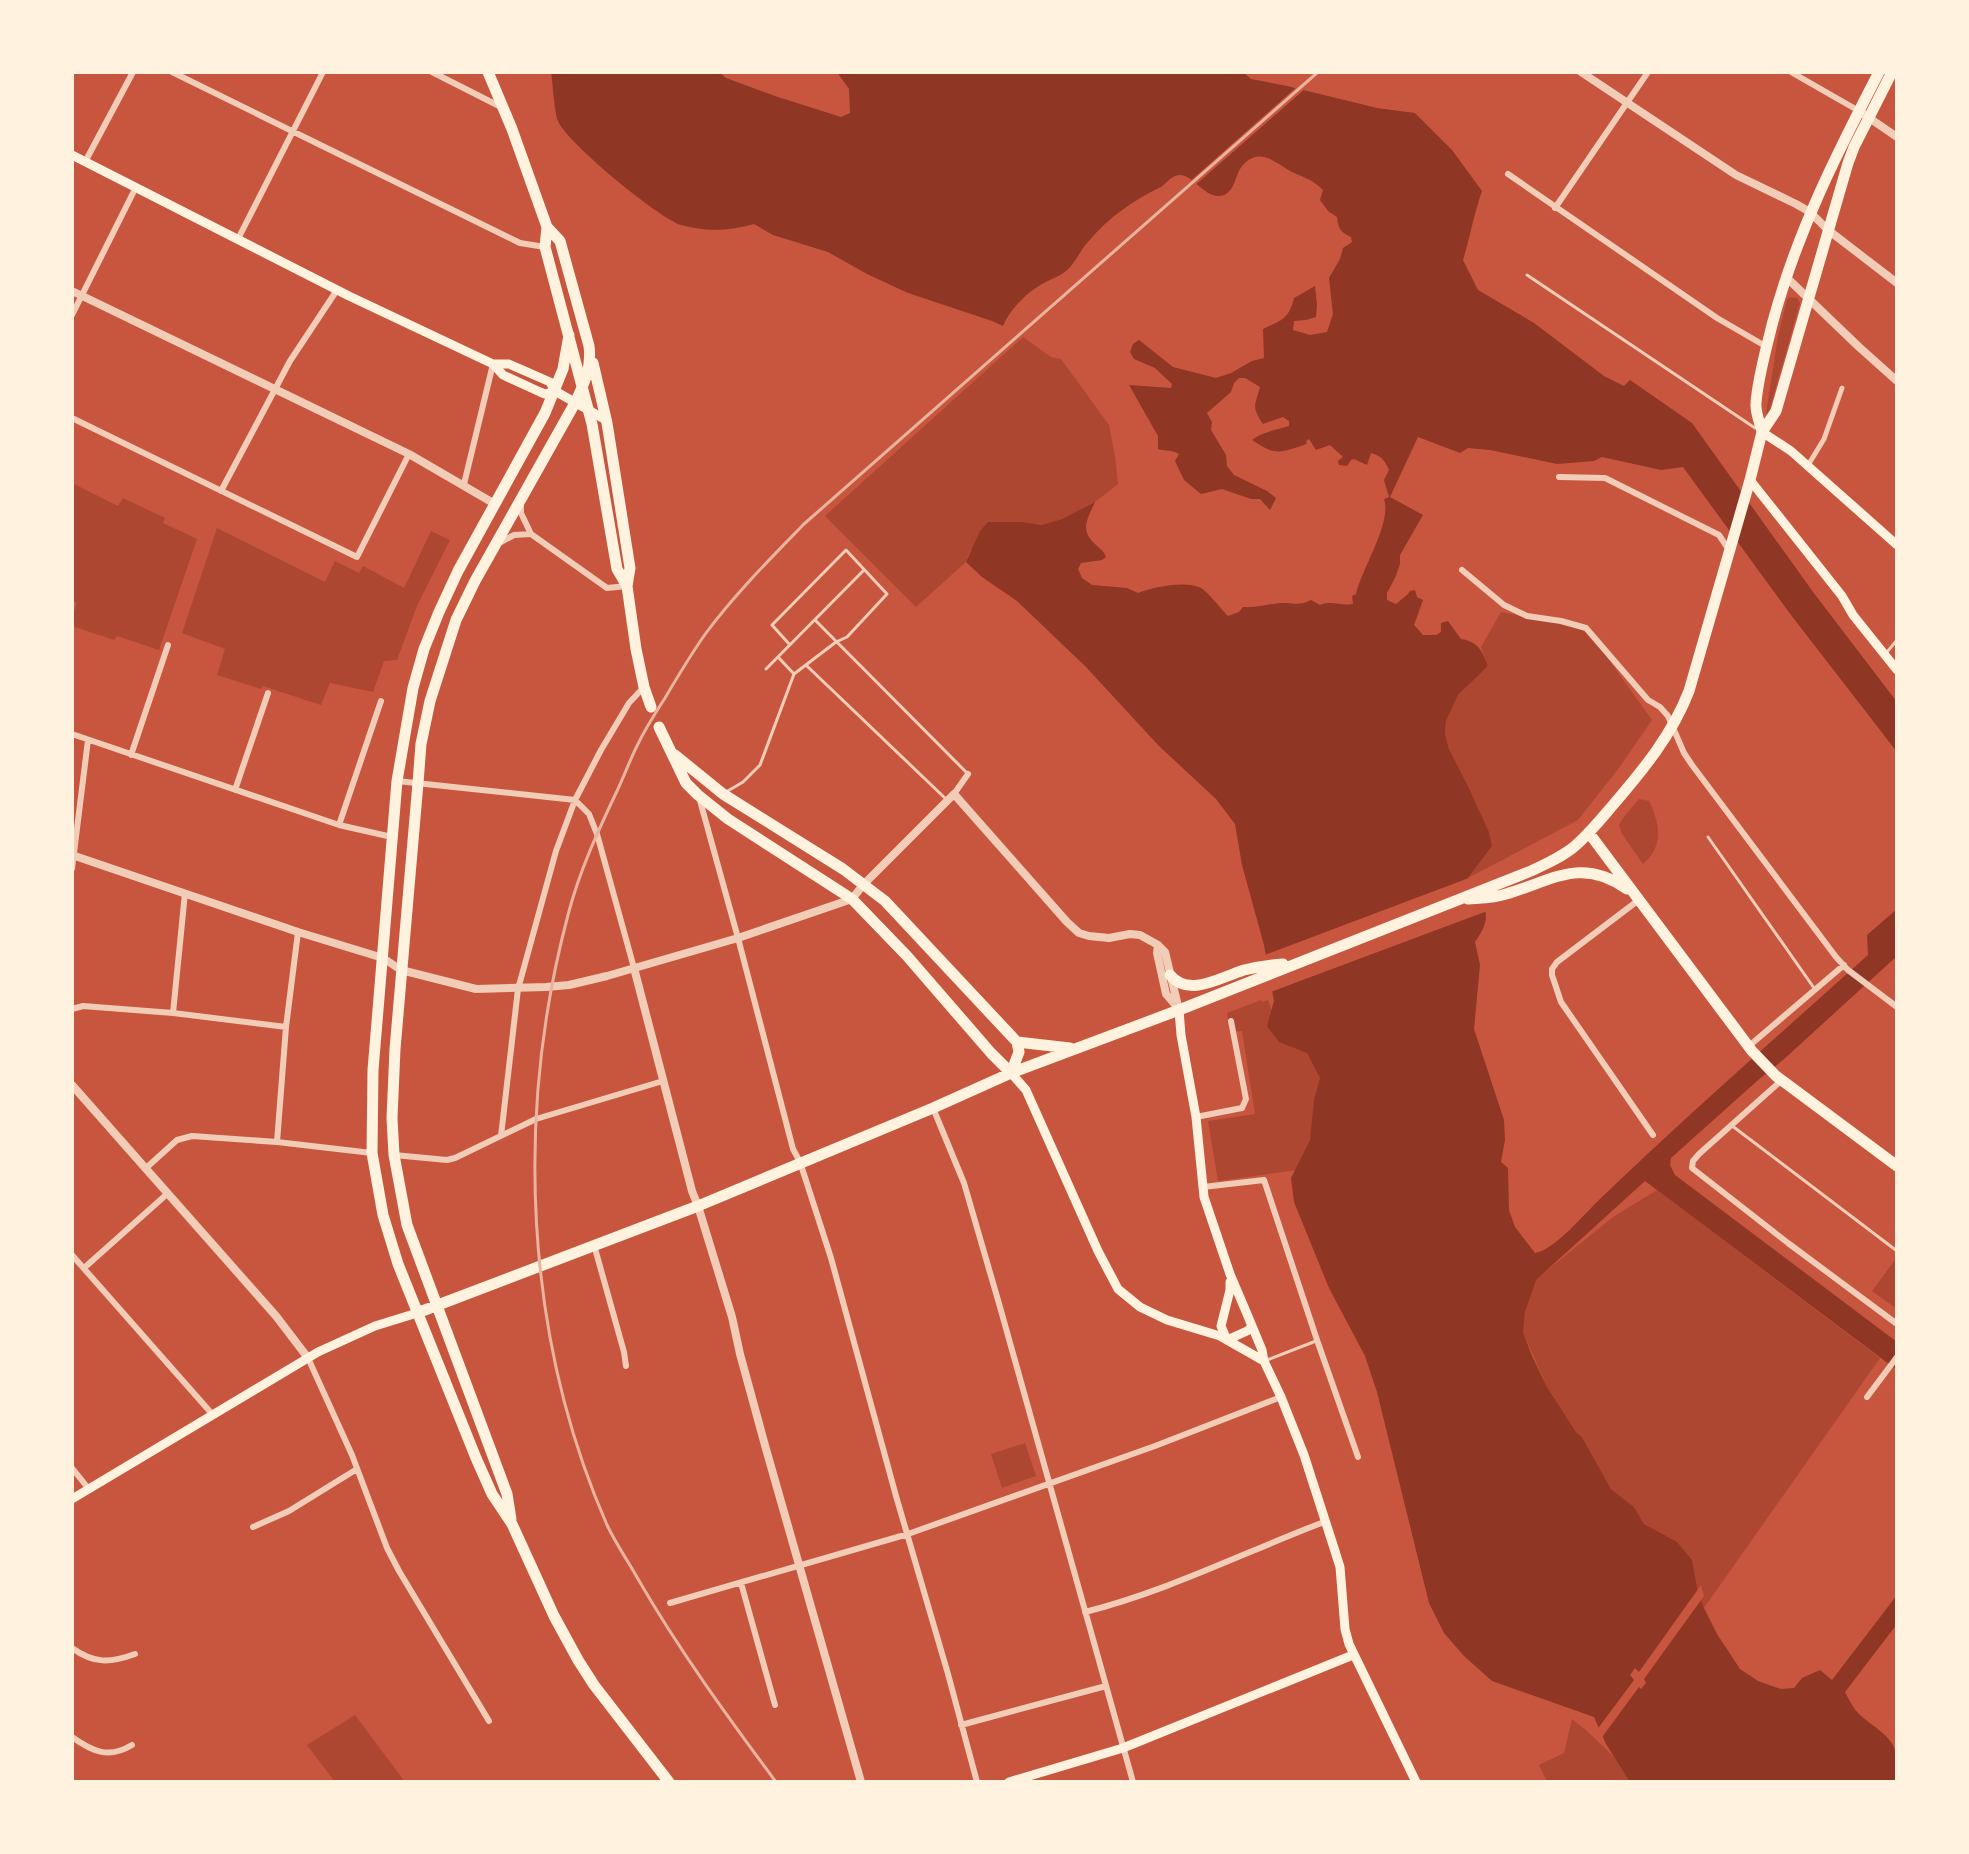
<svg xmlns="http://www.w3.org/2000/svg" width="1969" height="1854" viewBox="0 0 1969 1854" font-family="'Work Sans',sans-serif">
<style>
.green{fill:#ae4732}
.water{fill:#8f3625}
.pier{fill:#c8553d}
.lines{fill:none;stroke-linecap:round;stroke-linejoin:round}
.service{stroke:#f1ccb7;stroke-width:3}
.pedestrian{stroke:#f1ccb7;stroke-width:5}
.minor{stroke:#f1ccb7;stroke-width:6}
.tertiary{stroke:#f1ccb7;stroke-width:8}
.secondary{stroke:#fff3e0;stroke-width:9}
.trunk{stroke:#fff3e0;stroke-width:11}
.rail{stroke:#e9b49f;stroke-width:3}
</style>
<rect width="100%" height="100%" fill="#c8553d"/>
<path class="green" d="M1790,297L1797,298L1800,303L1768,415L1766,414L1778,336L1787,300Z
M1023,337L1051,357L1061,359L1109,425L1115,456L1118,484L1095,502L1062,519L1040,525L1023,522L970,551L966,562L916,607L825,516Z
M72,483L118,506L123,498L165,518L163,523L197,539L159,650L117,636L114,640L72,626V617L77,603L72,600Z
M217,528L325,582L335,561L359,573L363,566L404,588L431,531L450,540L417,606L397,660L384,661L373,692L330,683L321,705L263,686L261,689L217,675L225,649L182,633Z
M1501,612L1586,628L1652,720L1619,768L1578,820L1468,878L1492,846L1489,832L1468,786L1449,749L1445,734L1446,721L1458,695L1488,666L1481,647Z
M1639,799L1649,801C1660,823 1664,847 1643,864L1622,834L1619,825L1623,818Z
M1261,1000L1262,1002L1268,1000L1274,1016L1322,1057C1322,1066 1322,1078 1320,1086C1316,1101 1309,1105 1318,1120L1304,1169L1218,1181L1208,1121L1255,1114L1242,1031L1230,1032L1227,1013Z
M1657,1190L1880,1358L1704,1608L1698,1593L1651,1528L1644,1524L1634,1507L1611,1489L1582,1437L1576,1432L1547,1387L1523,1332L1525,1312L1535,1280L1613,1217Z
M1897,1257V1309L1872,1291Z
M1025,1443L1036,1476L1002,1488L991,1454Z
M355,1715L405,1782H335L307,1745Z
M1572,1719L1586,1730L1640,1782H1547L1539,1765L1564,1753Z"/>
<path class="water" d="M551,72H719L726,78L778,97L841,117L850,113L849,89L837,72H1243L1251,79L1287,86L1377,108L1415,113L1452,150L1482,191C1474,214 1470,237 1463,260L1478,290L1534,323L1604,376L1624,386L1630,380L1692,423L1813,592L1897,702V752L1791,615L1683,467L1661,470L1602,457L1594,461L1557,464L1490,450L1468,448L1460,453L1418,437L1390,497L1423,515L1400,555V564L1395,578L1387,593V600L1396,604L1407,595L1410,591L1415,590L1417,597L1423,600L1414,625L1423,635H1436L1441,632V623L1448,621L1461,639C1478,642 1482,650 1488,666L1458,695L1446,721L1445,734L1449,749L1468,786L1489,832L1492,846L1468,878C1483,907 1496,912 1475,942L1480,965L1474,1029L1504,1120L1505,1140L1501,1162L1508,1168L1509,1210L1515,1227L1535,1253C1555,1250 1585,1213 1600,1199C1687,1115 1778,1036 1868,955L1867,935L1897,909V956L1783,1060L1757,1081L1671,1158L1670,1165L1675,1175L1897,1342V1370L1645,1181L1536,1280L1525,1312L1523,1332L1532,1356L1547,1387L1576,1432L1582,1437L1611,1489L1634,1507L1644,1524L1677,1542L1692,1560L1698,1593L1704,1608L1717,1634L1740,1669L1758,1681L1781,1689L1794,1688L1802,1678L1820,1670L1832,1680L1897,1595V1624L1845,1692C1849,1700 1853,1708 1859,1714C1870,1725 1890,1734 1895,1750C1899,1760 1897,1772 1897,1782H1630L1606,1744L1594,1717L1492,1681L1464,1656L1444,1633L1429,1603L1377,1392L1365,1356L1329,1288L1294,1202L1291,1178L1310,1140L1314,1100L1320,1078L1307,1053L1279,1042L1267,1026L1274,1001L1264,945L1242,865L1235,824L1216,799L1159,746L1086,667L1017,601L982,577L966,562L980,531L988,522H1023L1041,525L1062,519L1095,502C1089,516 1080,528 1092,541C1098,548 1103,549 1106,557L1102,560L1081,563L1078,569L1082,578L1092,585L1127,588L1138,593C1153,587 1186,580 1201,588C1207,591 1222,610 1228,616L1239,612L1243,607C1259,608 1271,603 1284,603C1295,603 1300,606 1311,600L1320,605C1330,600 1341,606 1353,604L1352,596L1356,594C1362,568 1392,523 1384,499L1389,497L1384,480L1389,470C1385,461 1382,456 1371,453L1367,465L1354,459L1351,460L1347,466L1339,465L1338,461L1343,457L1330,445L1316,450L1309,439L1306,441L1307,443L1304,445C1278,453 1276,456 1252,440C1260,433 1278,429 1289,426V421L1283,417L1263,424C1251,406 1255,406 1260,387L1245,378H1239L1234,383L1231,392L1207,413L1212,422L1211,430L1226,455L1227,466L1234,475L1267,491L1276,498L1270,510L1260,499H1251L1222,489L1201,494L1184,480L1175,461L1179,454C1173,450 1165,451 1158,449V436L1129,385L1171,388L1172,384L1155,368L1134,359L1130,352L1133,344L1139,340L1173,367L1216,378L1231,373L1252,361L1264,358L1263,329C1282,320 1289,319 1294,298L1315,286L1317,305L1316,317L1306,320L1294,321L1293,330L1310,335L1327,332L1333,314L1329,278L1340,259L1343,248L1352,242L1351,237C1340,232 1338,228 1337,217L1328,211L1320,200L1323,190C1312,179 1305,178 1292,172C1276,164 1261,146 1243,165C1235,173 1236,190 1224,195C1204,202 1192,169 1175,176C1169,179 1165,184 1161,187C1132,201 1109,217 1088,242C1080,250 1075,264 1066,271C1060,276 1051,279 1044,283C1027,292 1010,309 1003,326L992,321L908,293L867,274L828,252L773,235L754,224C730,231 705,232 681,225C659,218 567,143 558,121C554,111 553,84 551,72Z"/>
<path class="pier" d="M1299,85L1306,88L1193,187L1188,183Z
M1474,876L1472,878L1490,910L1268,993L1262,956Z
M1701,1585L1704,1596L1644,1679L1646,1683L1641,1689L1639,1687L1600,1740L1596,1731L1634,1680L1630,1675L1635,1668L1639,1672Z"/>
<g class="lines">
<path class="service" d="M1527,275L1755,428
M815,620L968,774
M1887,652L1897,640
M778,657L794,674
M807,666L947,800
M766,669L864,570
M726,792L743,782L760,765L794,674L836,642L847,637L887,594L846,550L772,625L790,645
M1708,837L1814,988
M1731,1125L1897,1251
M1267,1360L1316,1341"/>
<path class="pedestrian" d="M1807,467L1824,439L1842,388"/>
<path class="minor" d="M172,72L520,243L545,247
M432,72L501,107
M1791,72L1859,111
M85,162L133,72
M1508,174L1717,318L1767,347
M1555,208L1648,72
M238,239L323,72
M72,315L136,187
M72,418L357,557L409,454
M1559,477L1605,478L1719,535L1729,550
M464,484L493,364
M221,491L290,361L337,290
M521,505V513L531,534L607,588L627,586
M501,542L514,535L531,534
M1462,570L1504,605L1527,616L1561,621L1586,628L1648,700L1660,707L1668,716L1684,753L1692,765L1836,957L1848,970L1897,1007
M72,734L339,825L392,837
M131,755L168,645
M397,781L575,800L589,814L597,834L634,968
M235,790L268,693
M954,794L968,774
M699,797L738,938L793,1149L800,1162L831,1258L896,1496L948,1674L977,1782
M339,825L381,701
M72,869L88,740
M1640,899L1557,962L1552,969V975L1561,1002L1653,1135
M72,1009L83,1006L173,1013L286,1027
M173,1013L185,893
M1749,1046L1844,965
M1782,1080L1699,1154L1693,1161L1692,1168L1788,1243L1897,1324
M933,1108L964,1183L1000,1307L1133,1782
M1196,1117L1242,1108L1246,1099L1231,1021
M501,1136L518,989L556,851L575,800L601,750L629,703L644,687
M277,1142L286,1027L298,932
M394,1155L447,1160L455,1158L536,1119L663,1081
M145,1169L177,1140L192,1136L277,1142L372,1153
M1203,1187L1264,1180L1317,1340L1358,1457
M594,1245L624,1352L626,1366
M72,1255L213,1415
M84,1268L167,1194
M308,1358L352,1455L387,1548L399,1571L489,1721
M1867,1397L1897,1357
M72,1468L88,1488
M253,1527L289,1511L357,1469
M741,1583L775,1705
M670,1603L908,1534L1155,1446L1281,1397
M1085,1612C1168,1591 1245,1552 1324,1522
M72,1648C94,1664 110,1663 135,1654
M961,1725L1106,1686
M72,1737C93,1752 109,1759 132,1745"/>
<path class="tertiary" d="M1581,72L1736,175L1796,204L1810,212L1828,230L1897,283
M1859,111L1897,137
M1786,277L1859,347L1897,381
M72,291L409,454L495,504
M72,855L298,932L383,958L401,970L476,989L546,987L569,985L607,976L738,938L852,899L863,885L954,794L1067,922L1079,933L1089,936L1109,938L1130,934L1140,935L1158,945L1165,952L1179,1010
M1158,945L1157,953L1166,994L1177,1007
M634,968L692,1191L698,1206L732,1317L740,1354L766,1449L861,1782
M72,1085L276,1316L308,1358"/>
<path class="secondary" d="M72,155L349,296L493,364H509L550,382L555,391L606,420
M493,364L503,375L540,392L545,394L555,391
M1762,432L1791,451L1897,545
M1750,480L1842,596L1853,615L1897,670
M1179,1010L1181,1035L1196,1117L1204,1197L1230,1274L1247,1314L1262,1350L1264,1361L1281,1397L1304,1455L1334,1548L1340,1567L1345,1629L1349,1644L1416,1782
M1011,1073L1026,1090L1098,1251L1118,1289L1140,1307L1167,1320L1220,1336L1264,1361
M1227,1340L1221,1326L1230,1290V1282
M1227,1340L1247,1331L1252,1327
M72,1499L318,1352L375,1326L417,1313
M1009,1782L1123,1748L1353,1655"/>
<path class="trunk" d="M488,72L512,129L547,227L560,241L589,346C592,368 584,384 575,403L475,581L456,620L430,701L421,744L418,783L395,1049L392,1118L394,1155L407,1225L507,1494L511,1519
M547,227L545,247L592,424L617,569L627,586
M569,335L563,369L545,413L458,571L439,612L424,649L413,688L397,781L373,1070L372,1153L383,1215L398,1264L476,1458L492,1494L512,1524L554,1616L578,1660L594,1685L669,1782
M593,363L607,423L630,568L627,586L636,649L644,687L651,707
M1762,432C1760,423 1755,412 1756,403C1758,377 1766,350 1772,325C1796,234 1836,155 1879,72
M659,727L686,783L698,795L728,819L852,899L907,956L991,1053L1011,1073
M675,755L723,794L843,869L885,901L1017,1042L1019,1052L1011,1073
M1589,833L1752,1051L1776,1076L1897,1166
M1468,899C1481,898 1494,898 1506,894C1552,881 1581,856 1627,889
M1170,975C1189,998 1221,977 1244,970C1257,967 1270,965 1283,964
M1017,1042L1070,1048
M417,1313L698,1206L933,1108L1011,1073L1179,1010L1531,871C1546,864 1562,857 1575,846C1589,834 1601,819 1613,805C1643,770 1672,735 1689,691L1750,480L1762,432L1776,411L1848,163L1854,147L1892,72"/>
<path class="rail" d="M776,1782C727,1716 679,1650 638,1579C628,1561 616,1544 607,1525C524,1335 515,1114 568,915C579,872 598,831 617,791C625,774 631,757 640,740C647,726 656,712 665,698C678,676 691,654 706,633C735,594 770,559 804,524L1318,72"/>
</g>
<rect width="1969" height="1854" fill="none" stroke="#fff3e0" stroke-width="148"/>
</svg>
